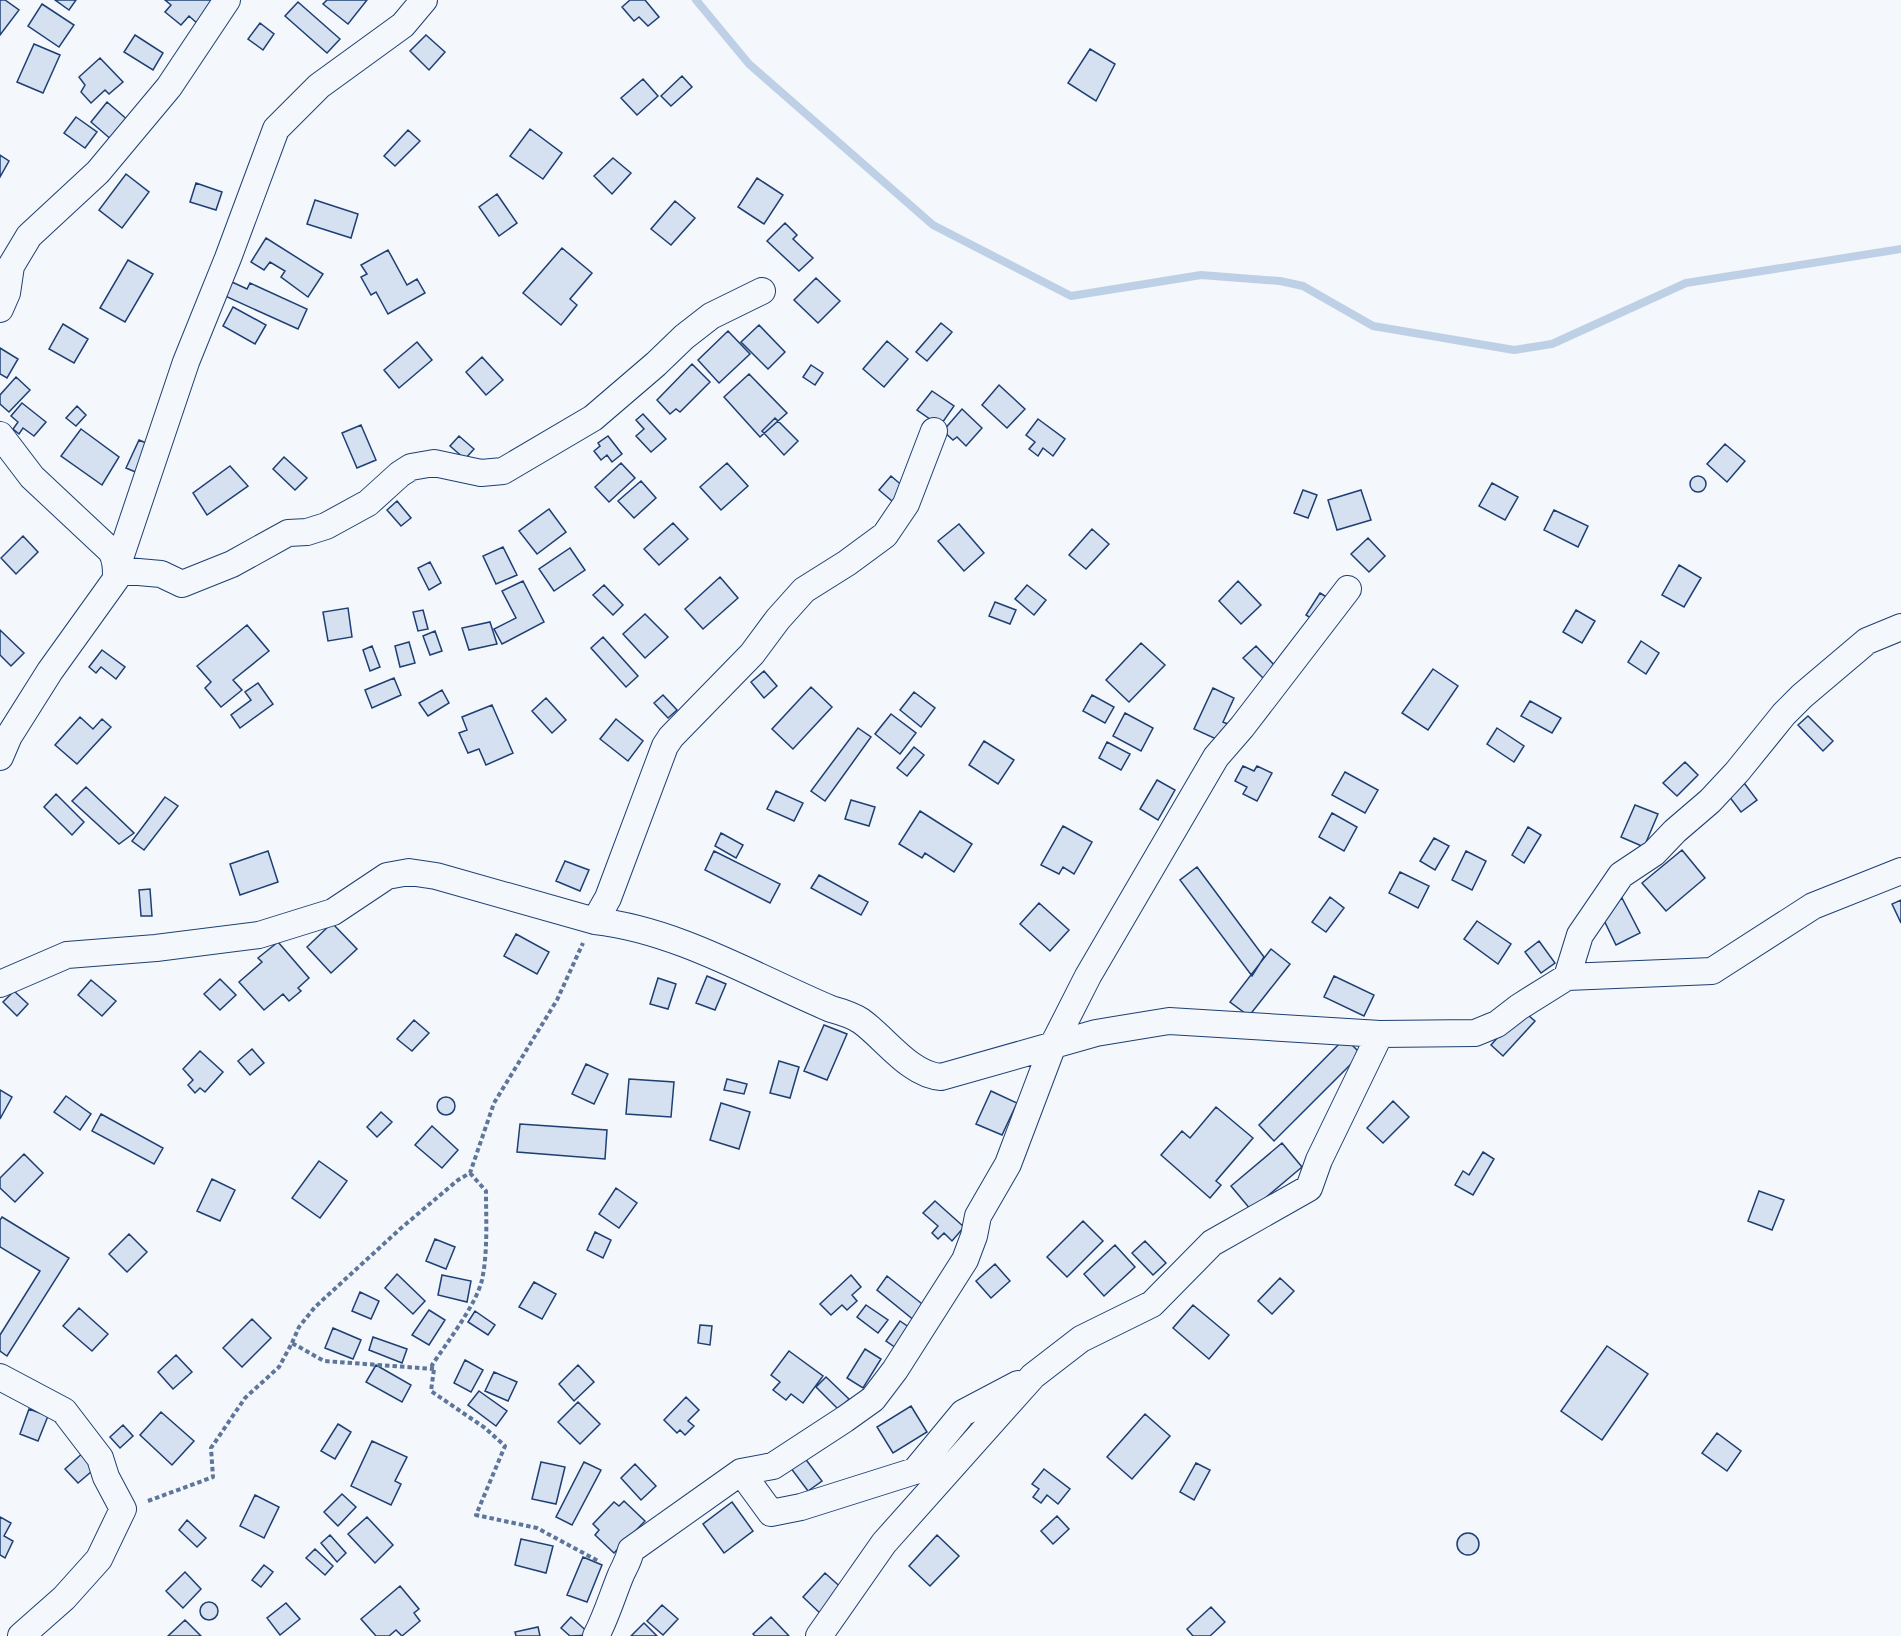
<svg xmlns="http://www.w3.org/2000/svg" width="1901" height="1636" viewBox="0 0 1901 1636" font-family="'Nunito Sans',sans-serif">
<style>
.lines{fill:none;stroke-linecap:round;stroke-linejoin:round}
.stream{stroke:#bed0e5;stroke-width:8}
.building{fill:#d5e0f0;stroke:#1d3f73;stroke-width:1.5}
.minor-casing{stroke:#1d3f73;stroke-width:28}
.path{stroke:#5e769c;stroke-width:4;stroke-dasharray:4.5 3;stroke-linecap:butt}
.minor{stroke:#f4f7fb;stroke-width:26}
</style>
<rect width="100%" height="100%" fill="#f4f7fb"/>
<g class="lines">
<path class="stream" d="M696,0L749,64L933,225L1071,296L1201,275L1280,281L1303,286L1373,326L1514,350L1552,344L1686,283L1901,249"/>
</g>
<path class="building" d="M0,0H5L19,10L0,35Z
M55,0H76L69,10Z
M165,0H217L198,24L189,16L181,25L165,12L171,5Z
M327,0H367L348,24L323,4Z
M630,0H645L659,17L648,26L639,17L634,21L622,7Z
M298,2L340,39L327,53L285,16Z
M42,4L74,25L59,47L28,26Z
M260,23L274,34L263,50L248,39Z
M135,35L163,53L153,70L124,52Z
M426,35L445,52L429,70L410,51Z
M34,44L60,55L43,93L17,82Z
M1090,49L1115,64L1096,101L1068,83Z
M100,58L123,82L109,94L105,90L91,103L81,92L85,85L79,77Z
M682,76L692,87L671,106L661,96Z
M643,79L658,96L637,115L621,98Z
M107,102L129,121L113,141L91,122Z
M76,117L97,132L85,148L64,133Z
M530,129L562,153L543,179L510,156Z
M408,130L420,141L395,166L384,156Z
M0,155L9,161L0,177Z
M613,158L631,173L612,194L594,176Z
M126,174L149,192L122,228L99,210Z
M757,178L783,195L764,224L738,207Z
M196,183L222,192L216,210L190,202Z
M497,194L517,223L499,236L479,207Z
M315,200L358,214L351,238L307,224Z
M675,201L695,218L671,245L651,229Z
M785,223L797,235L793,239L813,258L799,271L767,241Z
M266,238L323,274L308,297L281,277L285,271L270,262L264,270L251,262Z
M562,248L592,273L570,299L577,305L561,325L523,293Z
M388,250L407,285L417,279L425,293L388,314L376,292L371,295L361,277L367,274L361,265Z
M128,260L153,274L125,322L100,308Z
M816,278L840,301L818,323L794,300Z
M232,282L247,289L250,283L307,309L298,329L225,296Z
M233,307L266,325L255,344L223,326Z
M941,323L952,332L927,361L916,352Z
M63,324L88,339L74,363L49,349Z
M759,325L785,352L768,369L741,342Z
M728,331L750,354L719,383L698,360Z
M887,341L908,359L884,387L863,369Z
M417,342L432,360L399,388L384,370Z
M0,348L18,359L7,378L0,374Z
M482,357L503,380L486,395L466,372Z
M692,364L710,382L680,412L676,409L670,414L657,400Z
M811,365L823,373L815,385L803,377Z
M749,374L787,413L760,437L724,397Z
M16,377L30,390L9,412L0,404V395Z
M999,385L1025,409L1007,428L982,405Z
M932,391L954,406L940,426L917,410Z
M22,403L46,422L34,436L23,428L19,434L13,429L18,422L11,416Z
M77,406L86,415L76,426L66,418Z
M962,409L982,428L966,446L957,437L953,440L943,431Z
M643,414L666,439L651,452L636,436L644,429L636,420Z
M775,418L798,441L784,455L762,431Z
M1038,419L1065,439L1053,456L1043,448L1038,456L1029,449L1035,442L1026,435Z
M361,425L376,460L357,468L342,433Z
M81,429L119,457L102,485L61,456Z
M459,436L474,449L465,459L450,446Z
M608,436L622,454L612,462L607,455L601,460L594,451L600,446L598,443Z
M139,440L151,445L138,473L126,468Z
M1725,444L1745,461L1727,482L1707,464Z
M284,457L307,478L295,490L273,469Z
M621,463L635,478L609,502L595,487Z
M727,463L748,486L721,510L700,487Z
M230,466L248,486L207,515L193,493Z
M891,476L911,493L899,507L879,490Z
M1690 484a8 8 0 1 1 16 0a8 8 0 1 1-16 0Z
M641,481L656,498L634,518L618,501Z
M1492,483L1518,497L1505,520L1479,506Z
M1303,490L1317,495L1308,518L1294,513Z
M1361,490L1371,520L1337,530L1328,500Z
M397,501L411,518L401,526L387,510Z
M549,509L566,532L537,554L519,531Z
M1554,510L1588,526L1578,547L1544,530Z
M673,523L688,539L659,565L644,549Z
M959,524L984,553L964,571L938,541Z
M1092,529L1109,544L1086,569L1069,555Z
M23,536L38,552L16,574L1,558Z
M1368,538L1385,556L1369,572L1351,554Z
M503,547L517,575L496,584L483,556Z
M570,548L585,570L554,591L539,569Z
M430,562L441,583L429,590L418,568Z
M1679,565L1701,578L1684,607L1662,595Z
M720,577L738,598L703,629L685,609Z
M523,581L544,622L502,644L494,629L516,618L502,591Z
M1238,581L1261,605L1241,624L1219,601Z
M604,585L623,605L613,615L593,595Z
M1027,585L1046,600L1034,615L1015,599Z
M1320,593L1341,606L1326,628L1306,615Z
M995,602L1016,610L1010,624L989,616Z
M348,608L352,637L328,641L323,612Z
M423,610L428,629L418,631L413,612Z
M1576,610L1595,621L1582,643L1563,632Z
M645,614L668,637L645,658L623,634Z
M490,622L497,644L469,650L462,628Z
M247,625L269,651L233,680L242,690L221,707L205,688L211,682L197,666Z
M0,630L24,653L11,666L0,655Z
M435,631L442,651L430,655L423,636Z
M603,637L638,676L626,687L591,648Z
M1641,641L1659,653L1646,674L1628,662Z
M409,642L415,663L400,667L395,646Z
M1141,643L1165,665L1129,702L1106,680Z
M372,646L380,667L370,671L363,650Z
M1256,646L1279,670L1267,682L1243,658Z
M102,650L125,667L116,679L101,667L96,673L89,667Z
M1433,669L1458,686L1428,730L1402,713Z
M764,671L777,686L764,698L751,682Z
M394,678L401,695L372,708L365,690Z
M258,683L273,704L240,728L231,715L251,700L245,692Z
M811,687L832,707L793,749L772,729Z
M1213,688L1234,698L1223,722L1233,726L1225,743L1194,729Z
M442,690L449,703L428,716L419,703Z
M914,692L935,708L921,727L900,710Z
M663,695L677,710L668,718L654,703Z
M1092,695L1114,707L1105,723L1083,711Z
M546,698L566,720L552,733L532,711Z
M1530,701L1561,718L1552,733L1521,716Z
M492,705L513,753L486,765L479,749L468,753L459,733L467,730L462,717Z
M1125,713L1153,728L1141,751L1113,736Z
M891,714L916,733L900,754L875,734Z
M1808,716L1833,741L1823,751L1798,725Z
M80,717L93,729L102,719L111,727L77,764L55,745Z
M616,719L643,741L628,761L600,739Z
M858,728L871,737L825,801L811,791Z
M1497,728L1524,746L1514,762L1487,744Z
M984,741L1014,760L998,784L969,765Z
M1107,742L1130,754L1121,770L1099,758Z
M914,747L924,755L907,776L897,768Z
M1685,762L1698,775L1677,796L1663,783Z
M1243,766L1254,771L1257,766L1272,773L1257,801L1243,794L1247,787L1235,781Z
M1345,772L1378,790L1365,813L1332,795Z
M1741,779L1757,800L1741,812L1725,791Z
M1157,780L1175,790L1158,820L1140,809Z
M86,787L134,833L119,844L72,801Z
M776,791L803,803L794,821L767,809Z
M56,794L84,822L72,835L44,807Z
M165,797L178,806L144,850L132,841Z
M851,800L875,807L869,826L845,819Z
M1635,805L1658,814L1644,847L1621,837Z
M920,811L972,844L954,872L925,853L922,858L899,844Z
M1332,813L1357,827L1344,851L1319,837Z
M1063,826L1092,842L1074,874L1063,867L1059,874L1041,865Z
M1528,827L1541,835L1524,863L1512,855Z
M721,833L743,845L736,858L715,846Z
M1434,838L1449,846L1435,870L1420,861Z
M1682,850L1705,878L1666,911L1642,883Z
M268,851L278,882L240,895L230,864Z
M714,851L780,884L770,903L705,870Z
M1466,851L1486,861L1472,890L1452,880Z
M565,861L589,870L580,891L556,881Z
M1197,867L1264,957L1252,976L1180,880Z
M1400,872L1429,886L1418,908L1389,893Z
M819,875L868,902L861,915L811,888Z
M150,889L152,916H141L139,890Z
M1330,897L1344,908L1326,932L1312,922Z
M1622,898L1640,933L1616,945L1599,910Z
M1901,900V923L1892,904Z
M1039,903L1069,930L1050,951L1020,924Z
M1477,921L1511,944L1498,964L1464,939Z
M332,923L357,949L331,973L307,947Z
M516,934L549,952L537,974L504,956Z
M1539,941L1555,963L1541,973L1525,952Z
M278,942L309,978L298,988L301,991L289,1001L283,994L264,1010L239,982L262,962L258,958Z
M1271,949L1290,964L1249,1016L1230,1002Z
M707,976L726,984L715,1010L696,1003Z
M1334,976L1374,995L1364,1016L1324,997Z
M658,978L676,984L668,1009L650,1004Z
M220,979L236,995L220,1010L204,994Z
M91,980L116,1001L102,1016L78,995Z
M14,991L28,1004L17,1016L3,1002Z
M1522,1010L1535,1021L1503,1056L1491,1045Z
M414,1020L429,1033L412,1051L397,1039Z
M824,1025L847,1034L827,1080L804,1071Z
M1345,1038L1361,1054L1274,1141L1259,1125Z
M252,1049L264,1063L250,1075L238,1061Z
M200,1051L223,1072L205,1092L200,1088L195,1093L188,1085L193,1080L183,1069Z
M779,1061L799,1067L790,1098L770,1093Z
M586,1064L608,1074L594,1104L572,1094Z
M629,1079L674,1082L671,1117L626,1114Z
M727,1079L747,1084L744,1094L724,1090Z
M0,1090L12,1097L0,1119Z
M991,1091L1017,1103L1002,1135L976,1124Z
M66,1096L91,1114L80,1130L54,1112Z
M437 1106a9 9 0 1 1 18 0a9 9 0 1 1-18 0Z
M1393,1101L1409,1117L1383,1143L1367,1128Z
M721,1103L750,1112L739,1149L710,1140Z
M1216,1107L1253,1138L1216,1181L1221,1185L1210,1198L1161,1155L1182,1131L1190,1138Z
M381,1112L392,1122L377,1137L367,1127Z
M101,1114L163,1148L154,1164L92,1131Z
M520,1124L607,1130L605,1159L517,1152Z
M432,1126L458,1150L442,1168L415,1145Z
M1282,1143L1302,1167L1251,1210L1231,1186Z
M1483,1152L1494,1159L1473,1195L1455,1185L1463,1171L1469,1175Z
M24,1154L43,1173L15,1202L0,1188V1178Z
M319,1161L347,1181L320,1218L292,1198Z
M212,1179L235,1190L220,1221L197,1211Z
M616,1188L637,1203L619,1228L599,1214Z
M1759,1191L1784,1200L1772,1230L1748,1221Z
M935,1201L964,1227L952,1241L944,1233L938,1239L932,1233L938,1226L923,1213Z
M2,1217L69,1258L7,1356L0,1351V1335L40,1271L0,1247V1220Z
M1083,1221L1103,1241L1067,1277L1047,1257Z
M595,1232L611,1240L603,1258L587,1250Z
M129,1234L147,1252L127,1272L109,1254Z
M435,1239L455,1247L446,1269L426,1261Z
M1145,1241L1166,1263L1153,1275L1132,1253Z
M1115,1245L1135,1267L1104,1296L1084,1274Z
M995,1264L1010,1281L991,1298L976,1281Z
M397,1274L425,1301L413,1314L385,1288Z
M442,1275L471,1281L467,1302L438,1295Z
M851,1275L861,1287L852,1295L857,1301L847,1310L842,1305L831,1315L820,1304Z
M887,1276L926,1307L915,1321L877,1290Z
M1280,1278L1294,1291L1272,1314L1258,1301Z
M534,1282L556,1294L542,1319L519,1307Z
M360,1292L379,1301L371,1319L352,1311Z
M866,1305L888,1320L878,1333L857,1317Z
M1193,1305L1229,1335L1209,1359L1173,1328Z
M79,1308L108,1334L92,1351L63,1326Z
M429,1310L445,1320L429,1345L412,1335Z
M475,1311L495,1325L488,1335L468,1322Z
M252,1319L271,1338L242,1367L223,1348Z
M900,1321L913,1330L899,1350L886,1341Z
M700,1325L712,1326L710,1345L698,1343Z
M333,1328L361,1340L353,1359L325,1348Z
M373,1337L407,1349L402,1363L369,1350Z
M1607,1346L1648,1374L1602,1440L1561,1411Z
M865,1349L881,1359L863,1388L847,1378Z
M789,1351L823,1376L803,1403L791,1394L786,1400L773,1390L780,1382L771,1375Z
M176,1355L192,1372L173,1389L158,1372Z
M465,1360L483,1370L471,1392L454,1383Z
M376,1365L411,1385L402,1402L366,1382Z
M578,1365L594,1382L574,1401L559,1384Z
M494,1372L517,1382L508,1401L485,1391Z
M826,1377L849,1399L839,1410L816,1387Z
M479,1391L507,1411L496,1426L468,1405Z
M686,1397L699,1410L688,1421L694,1426L685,1435L680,1430L677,1433L664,1420Z
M578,1402L600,1424L580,1444L558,1422Z
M911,1406L927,1432L893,1453L877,1427Z
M29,1409L48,1416L38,1441L20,1434Z
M161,1412L194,1441L172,1465L140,1435Z
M1145,1414L1170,1436L1132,1479L1107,1457Z
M338,1424L351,1432L335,1459L321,1451Z
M123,1425L133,1436L120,1448L110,1437Z
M1717,1433L1741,1451L1727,1471L1702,1453Z
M372,1441L407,1457L395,1481L401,1484L391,1505L351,1486Z
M85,1451L98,1466L78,1483L65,1469Z
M804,1457L822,1481L808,1491L790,1467Z
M541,1462L565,1467L556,1504L532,1499Z
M584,1462L601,1470L572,1525L556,1517Z
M1196,1463L1210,1470L1194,1500L1180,1492Z
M635,1464L656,1486L641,1500L621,1478Z
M1044,1469L1070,1489L1058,1504L1047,1495L1041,1503L1033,1497L1039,1489L1032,1484Z
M342,1494L356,1507L338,1526L324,1512Z
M255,1495L279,1507L264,1538L240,1526Z
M624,1501L645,1521L614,1553L595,1535L599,1530L593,1524L614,1502L619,1506Z
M732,1502L753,1531L724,1553L703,1524Z
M1057,1516L1069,1529L1053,1544L1041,1531Z
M0,1517L11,1523L4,1536L13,1541L5,1558L0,1555Z
M367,1517L393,1545L375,1563L348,1534Z
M187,1520L206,1538L197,1547L179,1530Z
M1457 1544a11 11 0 1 1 22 0a11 11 0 1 1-22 0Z
M330,1535L346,1553L337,1562L321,1543Z
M937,1535L959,1556L930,1586L909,1566Z
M521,1539L553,1546L546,1573L515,1565Z
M315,1549L333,1566L325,1575L306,1558Z
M583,1557L602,1565L587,1602L567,1595Z
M264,1565L273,1572L261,1587L252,1580Z
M185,1572L201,1589L183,1608L166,1591Z
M825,1573L845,1591L823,1616L803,1597Z
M400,1586L419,1609L414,1613L420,1621L402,1636L396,1630L389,1636H376L361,1619Z
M200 1611a9 9 0 1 1 18 0a9 9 0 1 1-18 0Z
M286,1603L300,1619L280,1635L267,1618Z
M662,1605L678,1619L663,1635L647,1621Z
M1211,1607L1225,1622L1210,1636H1193L1187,1629Z
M571,1617L591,1635L570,1636L561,1628Z
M771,1617L789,1636H755L753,1634Z
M185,1620L201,1636H168Z
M644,1623L657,1636H631Z
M538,1627L540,1636H516L515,1632Z"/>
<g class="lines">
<g class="minor-casing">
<path id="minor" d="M0,309L7,293L11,266L29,236L98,172L169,87L227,0
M0,435L32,477L111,551C116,560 116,568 116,579L50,671L9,736L0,757
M116,570L161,574L182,584L232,564L288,533L307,532L326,526L368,503L400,474L411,467L434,463L481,473L503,471L593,418L656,364L684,337L711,316L762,291
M116,570L186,362L228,258L276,129L319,86L403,25L424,0
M595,921L608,898L665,746L671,737L752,654L778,619L804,590L847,563L885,535L906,504L934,431
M1567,977L1580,935L1621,875L1654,853L1675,831L1710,801L1737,772L1784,714L1802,696L1867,641L1901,627
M0,984L67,955L156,948L259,935L333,912L387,876L409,872L436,876L595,921C677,930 755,977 831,1009C842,1012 852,1015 861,1021C885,1038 910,1075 941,1077L1096,1033L1169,1021L1380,1034L1475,1033L1497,1024L1519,1007L1567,977L1712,971L1813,906L1901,871
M0,1377L64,1411L100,1458L106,1477L123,1509L99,1559L64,1598L21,1636
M741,1472L771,1513L801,1507L915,1471L963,1413L1018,1384
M596,1636C606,1617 612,1597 620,1577C624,1567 628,1563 631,1550L741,1472L773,1466L845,1419L873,1399L895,1370L965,1260L974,1236L978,1216L1008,1164L1053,1045L1088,976L1216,757L1242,727L1348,589
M819,1636L884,1543L1033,1376L1081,1339L1152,1304L1212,1243L1309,1188L1319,1160L1380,1034"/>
</g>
<path class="path" d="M470,1173L486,1191C486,1220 488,1251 482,1280C476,1305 446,1344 432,1365L434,1369L431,1391L485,1428L505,1446L476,1515L537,1528L600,1562
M292,1343L299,1327L315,1307L400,1229L458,1180L470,1173L494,1103L557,1000L583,943
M148,1501L213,1477L211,1448L245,1398L279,1367L292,1343L324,1361L434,1369"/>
<use href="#minor" class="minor"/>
</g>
</svg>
